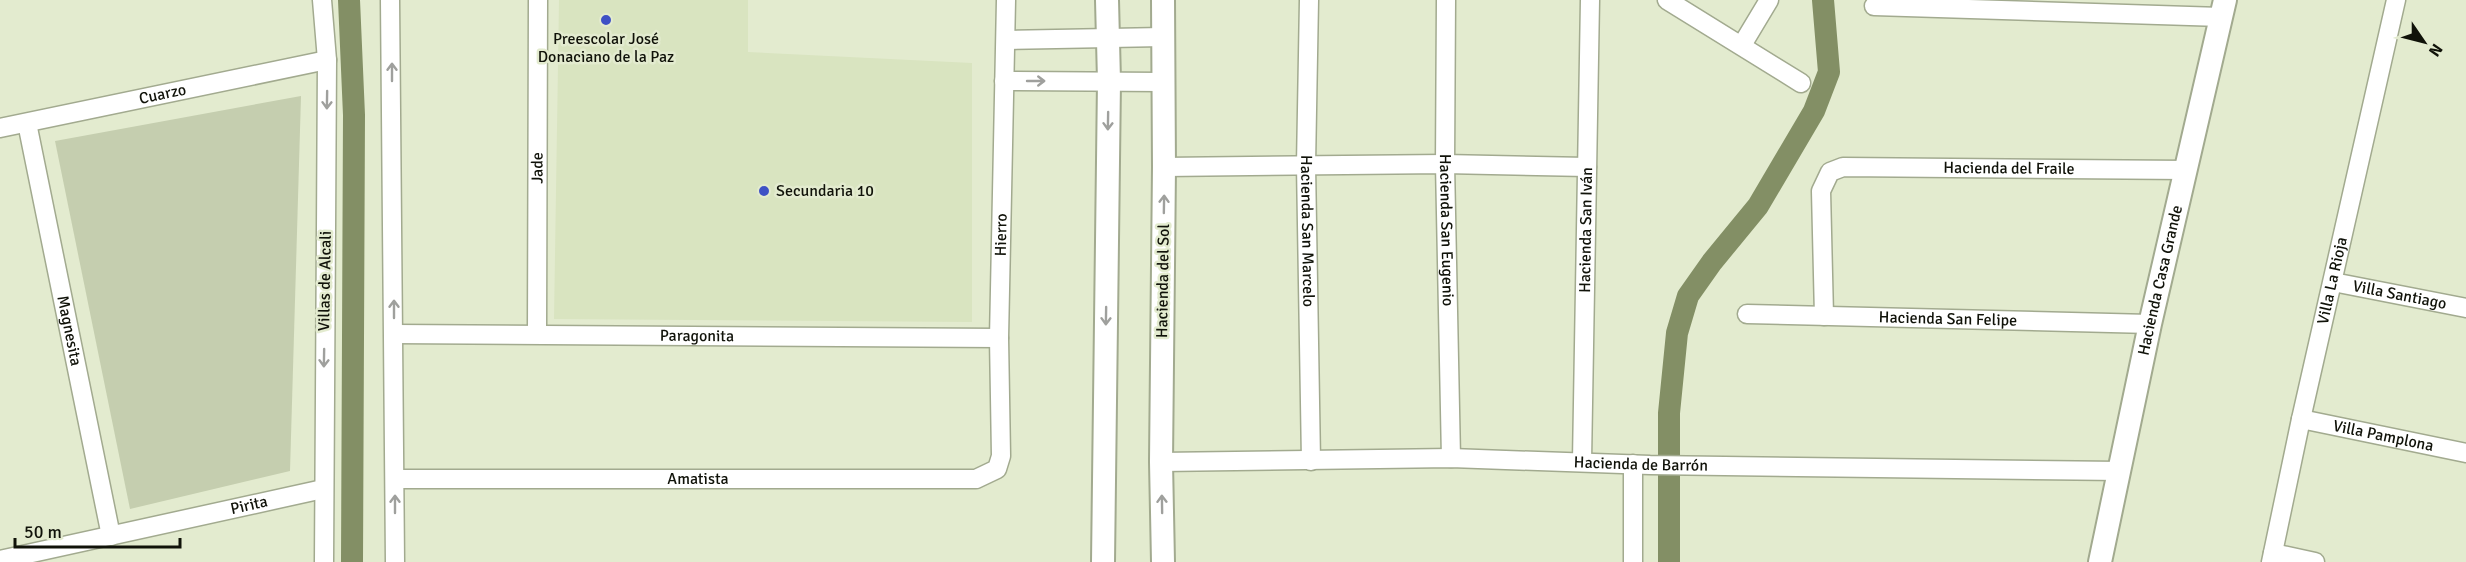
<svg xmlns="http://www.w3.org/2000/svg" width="2466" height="562" viewBox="0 0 2466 562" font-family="Signika,sans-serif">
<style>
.built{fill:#d9e4c0}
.green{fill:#c5ceaf}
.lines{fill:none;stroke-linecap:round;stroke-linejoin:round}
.canal{stroke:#838f65;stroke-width:22}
.minor-casing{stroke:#a2aa8f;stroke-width:21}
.tertiary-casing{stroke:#a2aa8f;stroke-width:26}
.minor{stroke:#fff;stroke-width:18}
.tertiary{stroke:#fff;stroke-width:22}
.oneway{stroke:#9fa09d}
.poi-dot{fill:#3e51c5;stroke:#e3ebcf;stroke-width:2}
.labels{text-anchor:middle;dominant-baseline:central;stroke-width:5;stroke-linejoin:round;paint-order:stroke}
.poi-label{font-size:16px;fill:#101209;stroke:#e3ebcf}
.street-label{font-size:16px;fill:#101209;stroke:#e3ebcf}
</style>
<rect width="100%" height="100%" fill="#e3ebcf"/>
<path class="built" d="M559,0H748V52L972,63V322L554,319Z"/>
<path class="green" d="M301,96L290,471L130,509L55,141Z"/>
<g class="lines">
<path class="canal" d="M349,0L354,115L352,562
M1669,562V413L1677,333L1688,296L1712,262L1758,206L1814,111L1829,72L1823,0"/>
<g class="minor-casing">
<g id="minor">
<path d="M322,0L327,60L324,562"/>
<path d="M390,0L395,562"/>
<path id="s1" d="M1309,0L1306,165L1311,461"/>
<path id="s2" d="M1446,0L1445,164L1451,458"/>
<path d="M1667,0L1801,83"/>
<path d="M1874,6L2221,17"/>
<path d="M1006,40L1163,37"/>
<path d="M1742,45L1769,0"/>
<path d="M1004,81L1162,82"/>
<path id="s3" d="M27,123L111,536"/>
<path id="s4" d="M0,128L327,60"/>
<path d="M1164,167L1445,164L1587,167"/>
<path id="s5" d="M2333,282L2466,308"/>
<path id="s6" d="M1747,314L2150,324"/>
<path id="s7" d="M1824,316L1821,191L1830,172L1843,167L2187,170"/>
<path id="s8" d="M394,334L999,338"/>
<path id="s9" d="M537,334L538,0"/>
<path id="s10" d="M2301,419L2466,453"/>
<path id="s11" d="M1582,461L1590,0"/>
<path id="s12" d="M1161,462L1451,458L1650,465L2120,471"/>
<path id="s13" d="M396,479H976L997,469L1001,456L999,338L1006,0"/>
<path d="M2273,553L2315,562"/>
<path id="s14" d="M0,560L323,489"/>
<path d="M1633,562V464"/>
<path id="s15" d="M2271,562L2301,419L2396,0"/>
</g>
</g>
<g class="tertiary-casing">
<g id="tertiary">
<path d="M1163,0L1164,167L1161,462L1163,562"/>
<path d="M1103,562L1109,81L1107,0"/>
<path id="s16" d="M2100,562L2150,324L2225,0"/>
</g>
</g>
<use href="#minor" class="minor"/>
<use href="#tertiary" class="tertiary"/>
</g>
<defs><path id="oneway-shaft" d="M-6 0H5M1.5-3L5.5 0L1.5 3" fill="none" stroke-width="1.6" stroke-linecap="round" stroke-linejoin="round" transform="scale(1.5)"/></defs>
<g class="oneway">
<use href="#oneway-shaft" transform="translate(392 72) rotate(-90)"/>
<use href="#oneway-shaft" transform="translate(1036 81)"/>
<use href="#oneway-shaft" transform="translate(327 100) rotate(91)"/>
<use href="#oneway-shaft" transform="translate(1108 121) rotate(91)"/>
<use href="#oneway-shaft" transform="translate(1164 204) rotate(-89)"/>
<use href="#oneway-shaft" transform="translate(394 309) rotate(-90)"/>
<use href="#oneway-shaft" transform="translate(1106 316) rotate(91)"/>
<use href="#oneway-shaft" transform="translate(324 358) rotate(91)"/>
<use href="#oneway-shaft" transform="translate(395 504) rotate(-90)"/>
<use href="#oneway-shaft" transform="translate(1162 504) rotate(-91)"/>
</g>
<g class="poi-dot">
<circle cx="606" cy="20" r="6"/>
<circle cx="764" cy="191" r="6"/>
</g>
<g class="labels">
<g class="poi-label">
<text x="606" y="39">Preescolar José<tspan x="606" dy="18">Donaciano de la Paz</tspan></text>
<text x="776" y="191" text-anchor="start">Secundaria 10</text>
</g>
<g class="street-label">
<text stroke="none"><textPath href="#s4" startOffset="166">Cuarzo</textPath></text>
<text stroke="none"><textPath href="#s9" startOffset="166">Jade</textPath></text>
<text stroke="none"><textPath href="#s7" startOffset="326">Hacienda del Fraile</textPath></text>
<text stroke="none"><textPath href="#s2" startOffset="230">Hacienda San Eugenio</textPath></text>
<text stroke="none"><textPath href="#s1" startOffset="231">Hacienda San Marcelo</textPath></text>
<text stroke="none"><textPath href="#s11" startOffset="231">Hacienda San Iván</textPath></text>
<text stroke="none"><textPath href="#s13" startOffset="838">Hierro</textPath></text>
<text transform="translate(325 281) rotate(-89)">Villas de Alcali</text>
<text transform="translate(1163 281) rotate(-89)">Hacienda del Sol</text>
<text stroke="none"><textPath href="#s16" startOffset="288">Hacienda Casa Grande</textPath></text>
<text stroke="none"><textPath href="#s15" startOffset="288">Villa La Rioja</textPath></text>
<text stroke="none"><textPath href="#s5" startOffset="68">Villa Santiago</textPath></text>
<text stroke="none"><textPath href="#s6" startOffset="201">Hacienda San Felipe</textPath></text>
<text stroke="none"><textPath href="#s3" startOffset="212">Magnesita</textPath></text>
<text stroke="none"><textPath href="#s8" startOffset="303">Paragonita</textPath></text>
<text stroke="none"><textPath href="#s10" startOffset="84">Villa Pamplona</textPath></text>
<text stroke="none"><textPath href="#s12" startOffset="480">Hacienda de Barrón</textPath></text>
<text stroke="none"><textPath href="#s13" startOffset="302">Amatista</textPath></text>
<text stroke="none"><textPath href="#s14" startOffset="255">Pirita</textPath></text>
</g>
</g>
<g transform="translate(2424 42) rotate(125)" stroke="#e3ebcf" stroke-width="4.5" paint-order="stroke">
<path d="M0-4.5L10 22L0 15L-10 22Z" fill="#101209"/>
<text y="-9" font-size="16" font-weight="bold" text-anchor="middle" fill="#101209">N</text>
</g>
<path d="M15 538v9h165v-9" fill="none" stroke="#101209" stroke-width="3"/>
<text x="24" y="538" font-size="18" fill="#101209" stroke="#e3ebcf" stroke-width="4.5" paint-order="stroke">50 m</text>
</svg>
